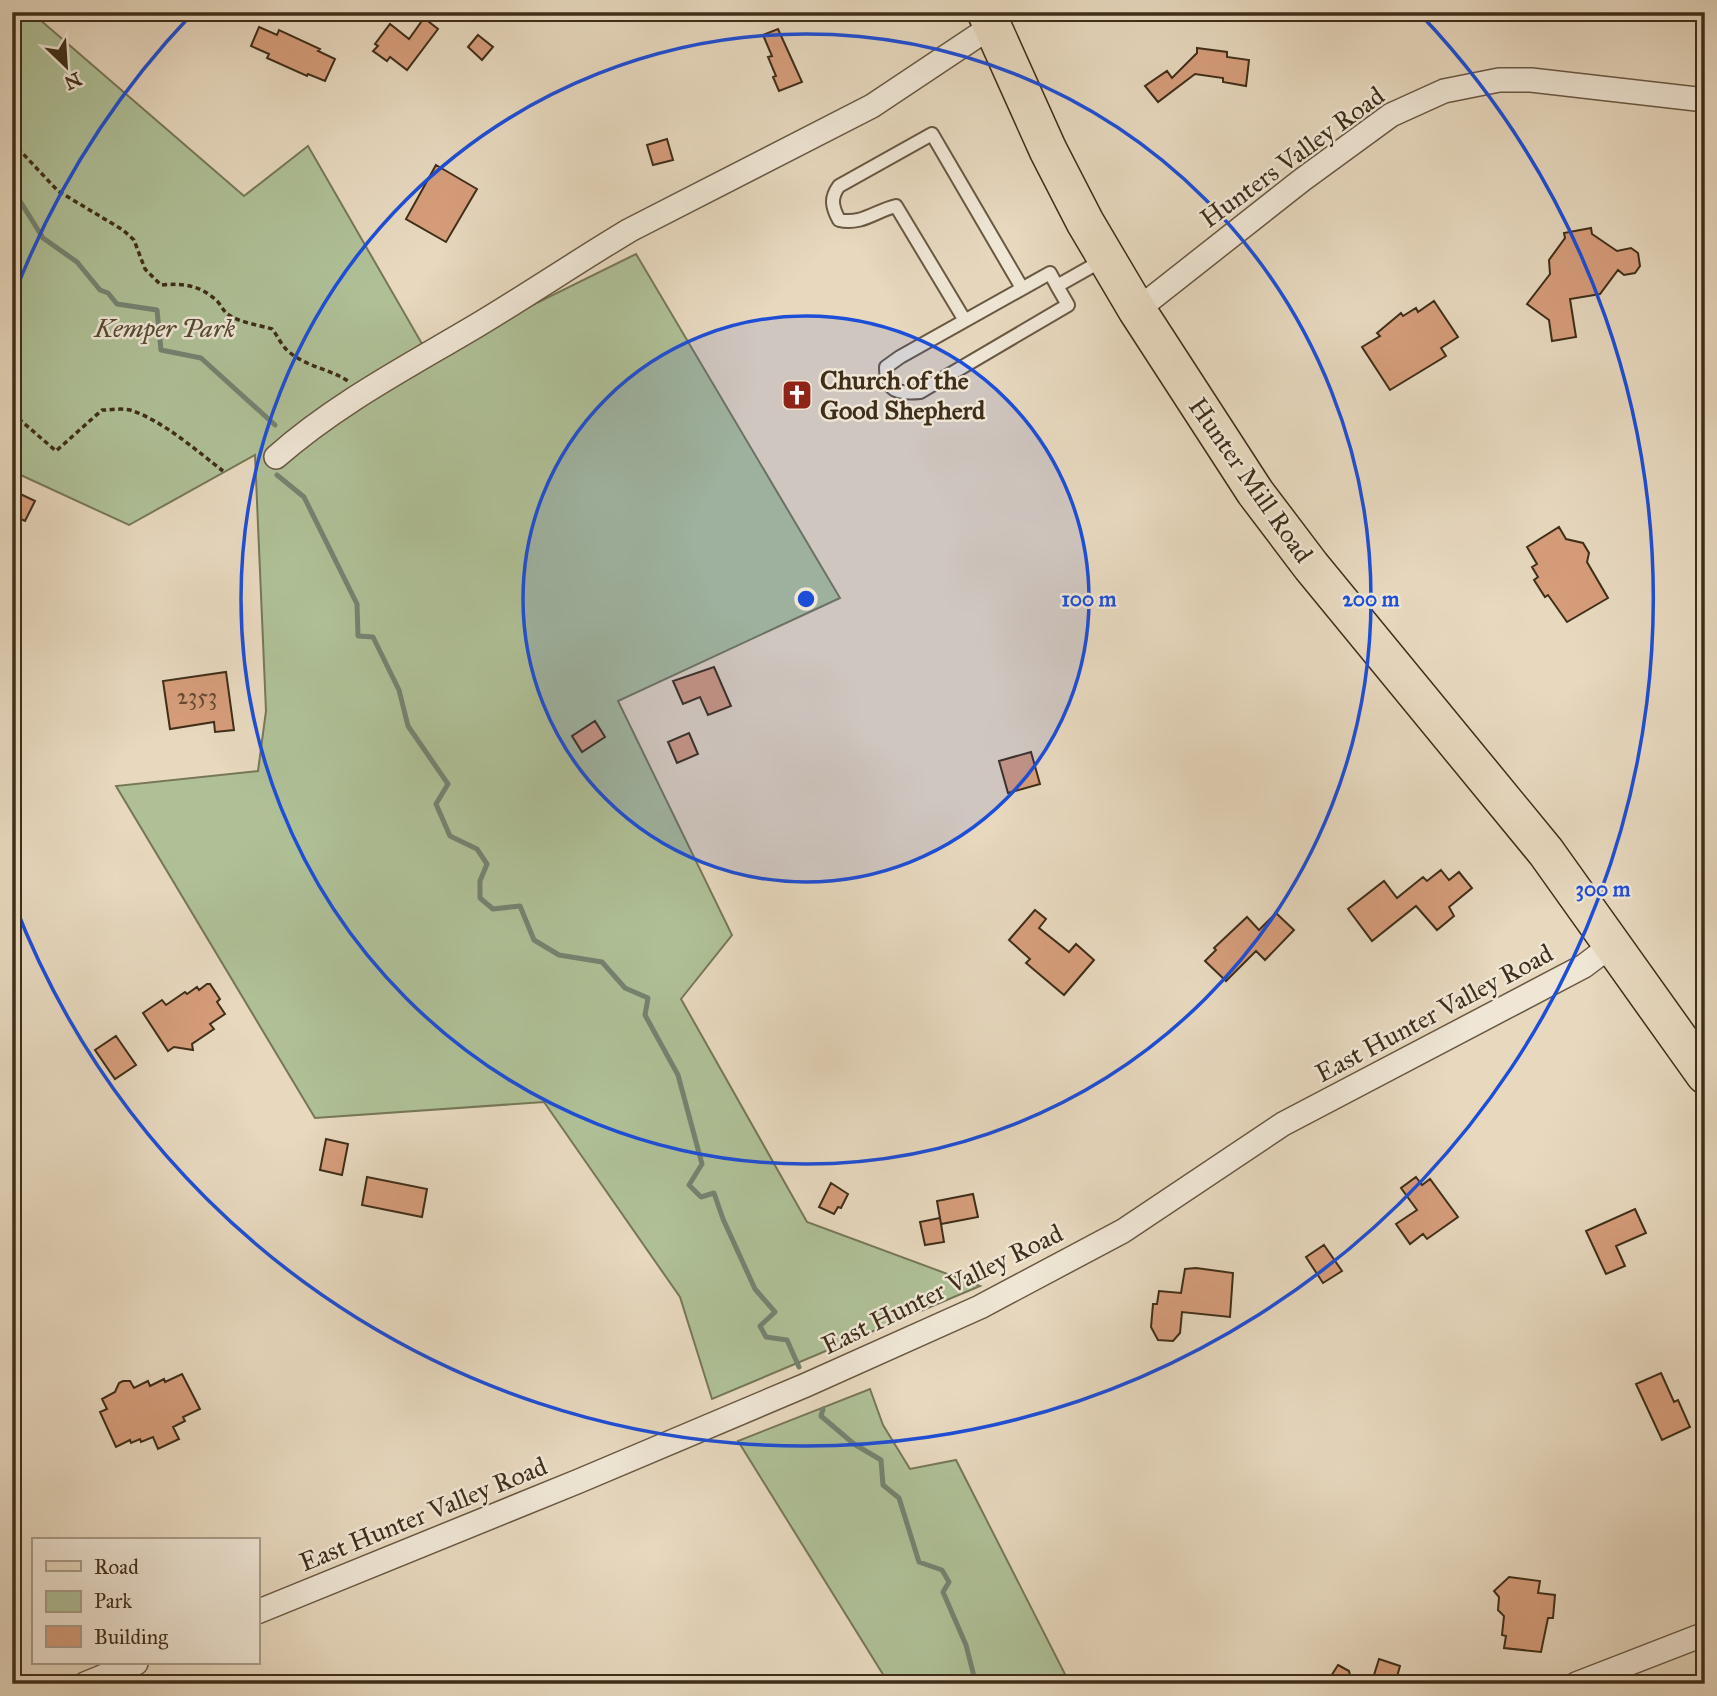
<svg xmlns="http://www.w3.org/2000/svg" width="1717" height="1696" viewBox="0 0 1717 1696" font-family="'IM FELL Great Primer',serif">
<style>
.green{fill:#afc097;stroke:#777758;stroke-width:2}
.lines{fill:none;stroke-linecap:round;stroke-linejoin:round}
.stream{stroke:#748371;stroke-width:5}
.building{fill:#d69d7b;stroke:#3f2e19;stroke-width:2}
.lane-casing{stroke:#695842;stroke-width:16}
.street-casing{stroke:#695842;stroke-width:26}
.primary-casing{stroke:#3f2e19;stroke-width:40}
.path{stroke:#3f2e19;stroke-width:3.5;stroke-dasharray:5 3.5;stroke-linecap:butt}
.lane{stroke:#efe6d5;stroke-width:12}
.street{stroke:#efe6d5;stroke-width:23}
.primary{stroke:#e7d8be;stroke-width:37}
.ring{fill:none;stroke:#1d4ed8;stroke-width:3.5}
.labels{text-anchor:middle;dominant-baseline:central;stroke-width:5;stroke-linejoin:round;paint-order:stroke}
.number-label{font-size:23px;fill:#654a32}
.street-label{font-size:26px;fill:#3f2e19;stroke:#efe6d5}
.park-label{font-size:26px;font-style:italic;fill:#554b32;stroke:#efe6d5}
.poi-label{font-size:26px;font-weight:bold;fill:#3f2e19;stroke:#efe6d5;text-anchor:start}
.centre{fill:#1d4ed8;stroke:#efe6d5;stroke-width:3.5}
.ring-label{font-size:21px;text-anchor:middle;font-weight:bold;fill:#1d4ed8;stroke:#efe6d5;stroke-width:5;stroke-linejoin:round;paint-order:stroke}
</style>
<rect width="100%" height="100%" fill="#e7d8be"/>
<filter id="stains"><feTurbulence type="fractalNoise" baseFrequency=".00286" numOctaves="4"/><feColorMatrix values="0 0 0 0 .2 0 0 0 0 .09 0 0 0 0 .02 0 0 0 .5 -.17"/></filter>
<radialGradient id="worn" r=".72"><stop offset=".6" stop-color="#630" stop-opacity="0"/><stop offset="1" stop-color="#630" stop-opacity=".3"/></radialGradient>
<path class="green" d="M12,12H31L244,196L308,146L429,356L636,254L840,598L618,701L732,935L681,999L807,1222L980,1286L712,1399L680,1297L544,1102L315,1118L116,786L258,771L266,711L255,455L129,525L12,471Z
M870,1389L883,1425L910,1469L956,1460L1070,1684H889L738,1441Z"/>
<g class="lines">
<path class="stream" d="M12,194L15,193L43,238L77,262L100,290L108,293L117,304L157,310L161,350L201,358L275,425
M277,475L304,497L357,604L358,636L373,637L399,690L408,726L448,784L436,804L450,836L477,849L487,864L480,881V898L493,909L520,906L534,940L559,955L602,962L625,988L648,998L645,1015L678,1075L702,1164L689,1185L701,1197L714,1193L723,1219L755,1289L775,1312L760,1326L766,1337L787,1340L799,1367
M823,1409L821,1416L854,1444L881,1460L883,1485L899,1498L919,1562L942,1570L949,1582L943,1592L966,1645L976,1684"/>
</g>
<path class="building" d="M424,18L438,29L407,70L390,57L387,61L373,51L378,46L375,44L390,24L409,39Z
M259,27L277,35L279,30L320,49L318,51L335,59L325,81L308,74L307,76L267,58L269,54L251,46Z
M778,29L802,82L779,91L773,77L776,76L768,57L772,56L763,35Z
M478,35L493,47L482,60L468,47Z
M1197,48L1227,52V57L1249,60L1246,86L1223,82V78L1195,74L1158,102L1145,86L1167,71L1172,78L1197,53Z
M667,139L673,160L653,165L647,145Z
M436,165L477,189L446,242L406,219Z
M1591,228L1592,234L1617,251L1631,248L1638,253L1640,266L1635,273L1624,275L1618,270L1600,294L1570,299L1576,337L1552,341L1549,320L1527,304L1550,274L1549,260L1565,238L1564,233Z
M1434,301L1458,337L1441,348L1446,356L1390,390L1362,347L1380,336L1377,333L1401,313L1403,316L1416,308L1418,312Z
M12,490L35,501L25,521L12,515Z
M1559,527L1566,539L1583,543L1589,553L1587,562L1608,598L1567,622L1548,595L1545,597L1534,580L1538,577L1532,567L1537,564L1527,547Z
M714,667L731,706L708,715L700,697L683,704L673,681Z
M226,672L234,730L215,732L214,722L170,729L163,681Z
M595,721L605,737L582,752L572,736Z
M689,733L698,754L677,763L668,742Z
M1031,752L1040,784L1008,793L999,761Z
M1441,870L1449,880L1459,872L1472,888L1449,907L1454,916L1437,930L1416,906L1372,941L1348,909L1384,881L1397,898L1423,877L1427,881Z
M1035,910L1046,919L1039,928L1069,952L1076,944L1094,960L1064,995L1026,963L1030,959L1009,940Z
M1276,913L1294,930L1265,960L1256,951L1226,981L1205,961L1216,950L1214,948L1247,917L1259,930Z
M207,984H210L220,999L217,1002L225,1014L210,1024L214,1029L192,1044L193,1050L174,1047L168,1051L143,1013L162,1000L166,1005L185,992L187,994L197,987L199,990Z
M116,1036L136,1065L115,1079L95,1050Z
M326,1139L348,1144L342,1175L320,1170Z
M367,1177L427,1189L422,1217L362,1205Z
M1416,1177L1422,1185L1430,1179L1458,1217L1427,1239L1423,1234L1410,1244L1396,1224L1417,1210L1401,1188Z
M831,1183L848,1194L841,1208L838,1207L834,1214L819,1207Z
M973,1194L978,1217L941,1224L937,1201Z
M1635,1209L1646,1233L1616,1246L1625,1266L1606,1274L1586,1231Z
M940,1218L944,1242L925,1245L920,1222Z
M1324,1245L1342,1271L1323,1283L1306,1257Z
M1196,1268L1233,1273L1230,1317L1182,1312L1180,1333L1173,1341L1158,1340L1151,1327L1153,1304H1157L1159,1291L1181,1293L1185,1269Z
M1661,1373L1674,1402L1678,1400L1690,1427L1662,1440L1636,1384Z
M182,1374L200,1409L183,1417L185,1421L173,1427L179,1439L158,1449L153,1437L141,1442L140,1439L131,1443L130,1440L116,1447L100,1412L107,1409L102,1399L115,1392L119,1383L123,1381H130L134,1388L148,1381L150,1386L164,1379L165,1382Z
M1509,1577L1540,1581L1538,1593L1555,1595L1553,1618H1548L1541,1652L1504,1648L1506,1636L1502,1635L1504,1616L1498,1610L1499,1597L1494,1591Z
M1379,1659L1400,1666L1395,1684H1383L1380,1678L1374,1675Z
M1338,1665L1349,1671L1352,1684H1326Z"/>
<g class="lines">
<g class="lane-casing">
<path id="lane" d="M1057,286L1050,273L900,357L886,367C886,392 898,394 920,392L1068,305L1057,286L1103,260
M964,319L896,206C875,211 862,225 839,220C832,207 830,198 839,186L932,134L1022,288"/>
</g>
<g class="street-casing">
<path id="street" d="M1137,310L1302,180L1391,115L1444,91L1499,80H1531L1705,100
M276,457C336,404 407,367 476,326C528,295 578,261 630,230L872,106L992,26
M257,1612L579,1481L806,1385L980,1307L1123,1231L1283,1124L1584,966L1613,944
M85,1684L136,1663
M1576,1684L1705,1634"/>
</g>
<g class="primary-casing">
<path id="primary" d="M986,12L1048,150L1085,222L1137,310L1255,492L1311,566L1546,852L1705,1075"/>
</g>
<path class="path" d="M12,142L58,191L123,230L134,240L145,269L161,285C183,283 201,285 218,302C222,307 224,312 229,315C241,323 259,325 272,329C278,336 281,345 288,351C306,367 330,369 348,381
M12,413L56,451L102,410C111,410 121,408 130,410C162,420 197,451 223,471"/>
<use href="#lane" class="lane"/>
<use href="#street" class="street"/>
<use href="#primary" class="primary"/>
</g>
<circle cx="806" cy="599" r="283" fill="#1d4ed8" fill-opacity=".12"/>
<g class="ring">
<circle cx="806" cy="599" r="283"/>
<circle cx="806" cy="599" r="565"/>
<path d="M14 295A848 848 0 0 1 191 15M1421 15A848 848 0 1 1 14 903"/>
</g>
<defs>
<g id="church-square" transform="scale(1.575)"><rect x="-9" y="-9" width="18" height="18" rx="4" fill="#8f2418" stroke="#efe6d5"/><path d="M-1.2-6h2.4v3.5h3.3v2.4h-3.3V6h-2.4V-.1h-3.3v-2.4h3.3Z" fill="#fff"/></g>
</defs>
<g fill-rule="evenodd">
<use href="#church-square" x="797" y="395"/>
</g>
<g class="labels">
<g class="number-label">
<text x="197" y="696">2353</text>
</g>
<g class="street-label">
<text transform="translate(1292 157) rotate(-36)">Hunters Valley Road</text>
<text transform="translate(1251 480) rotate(55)">Hunter Mill Road</text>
<text transform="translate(1434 1013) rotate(-28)">East Hunter Valley Road</text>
<text transform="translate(942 1289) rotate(-26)">East Hunter Valley Road</text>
<text transform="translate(423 1514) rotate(-22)">East Hunter Valley Road</text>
</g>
<g class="park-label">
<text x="165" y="328">Kemper Park</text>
</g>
<g class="poi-label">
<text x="820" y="380">Church of the<tspan x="820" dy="30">Good Shepherd</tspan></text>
</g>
</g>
<circle cx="806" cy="599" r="10" class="centre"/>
<g class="ring-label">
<text x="1089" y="606">100 m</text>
<text x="1371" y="606">200 m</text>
<text x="1603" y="896">300 m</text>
</g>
<rect width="1717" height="1696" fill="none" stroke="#e7d8be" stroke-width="42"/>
<rect x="14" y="14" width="1689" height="1668" fill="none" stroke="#3f2e19" stroke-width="3.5"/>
<rect x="21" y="21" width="1675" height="1654" fill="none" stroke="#3f2e19" stroke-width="2"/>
<rect x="32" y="1538" width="228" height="126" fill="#efe6d5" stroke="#a99c8a" stroke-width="2"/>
<rect x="46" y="1561" width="35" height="10" fill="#e7d8be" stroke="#a99c8a" stroke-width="2"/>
<text x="94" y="1574" font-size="21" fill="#3f2e19">Road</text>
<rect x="46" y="1591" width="35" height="21" fill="#afc097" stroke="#a99c8a" stroke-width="2"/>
<text x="94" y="1608" font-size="21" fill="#3f2e19">Park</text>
<rect x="46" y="1626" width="35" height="21" fill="#d69d7b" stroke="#a99c8a" stroke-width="2"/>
<text x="94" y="1644" font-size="21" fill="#3f2e19">Building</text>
<g transform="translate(66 66) rotate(155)" stroke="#efe6d5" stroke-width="5" paint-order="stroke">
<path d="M0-5L12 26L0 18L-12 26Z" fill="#3f2e19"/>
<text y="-10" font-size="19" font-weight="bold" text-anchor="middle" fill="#3f2e19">N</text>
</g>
<rect width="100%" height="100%" filter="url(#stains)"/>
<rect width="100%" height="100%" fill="url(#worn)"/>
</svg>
